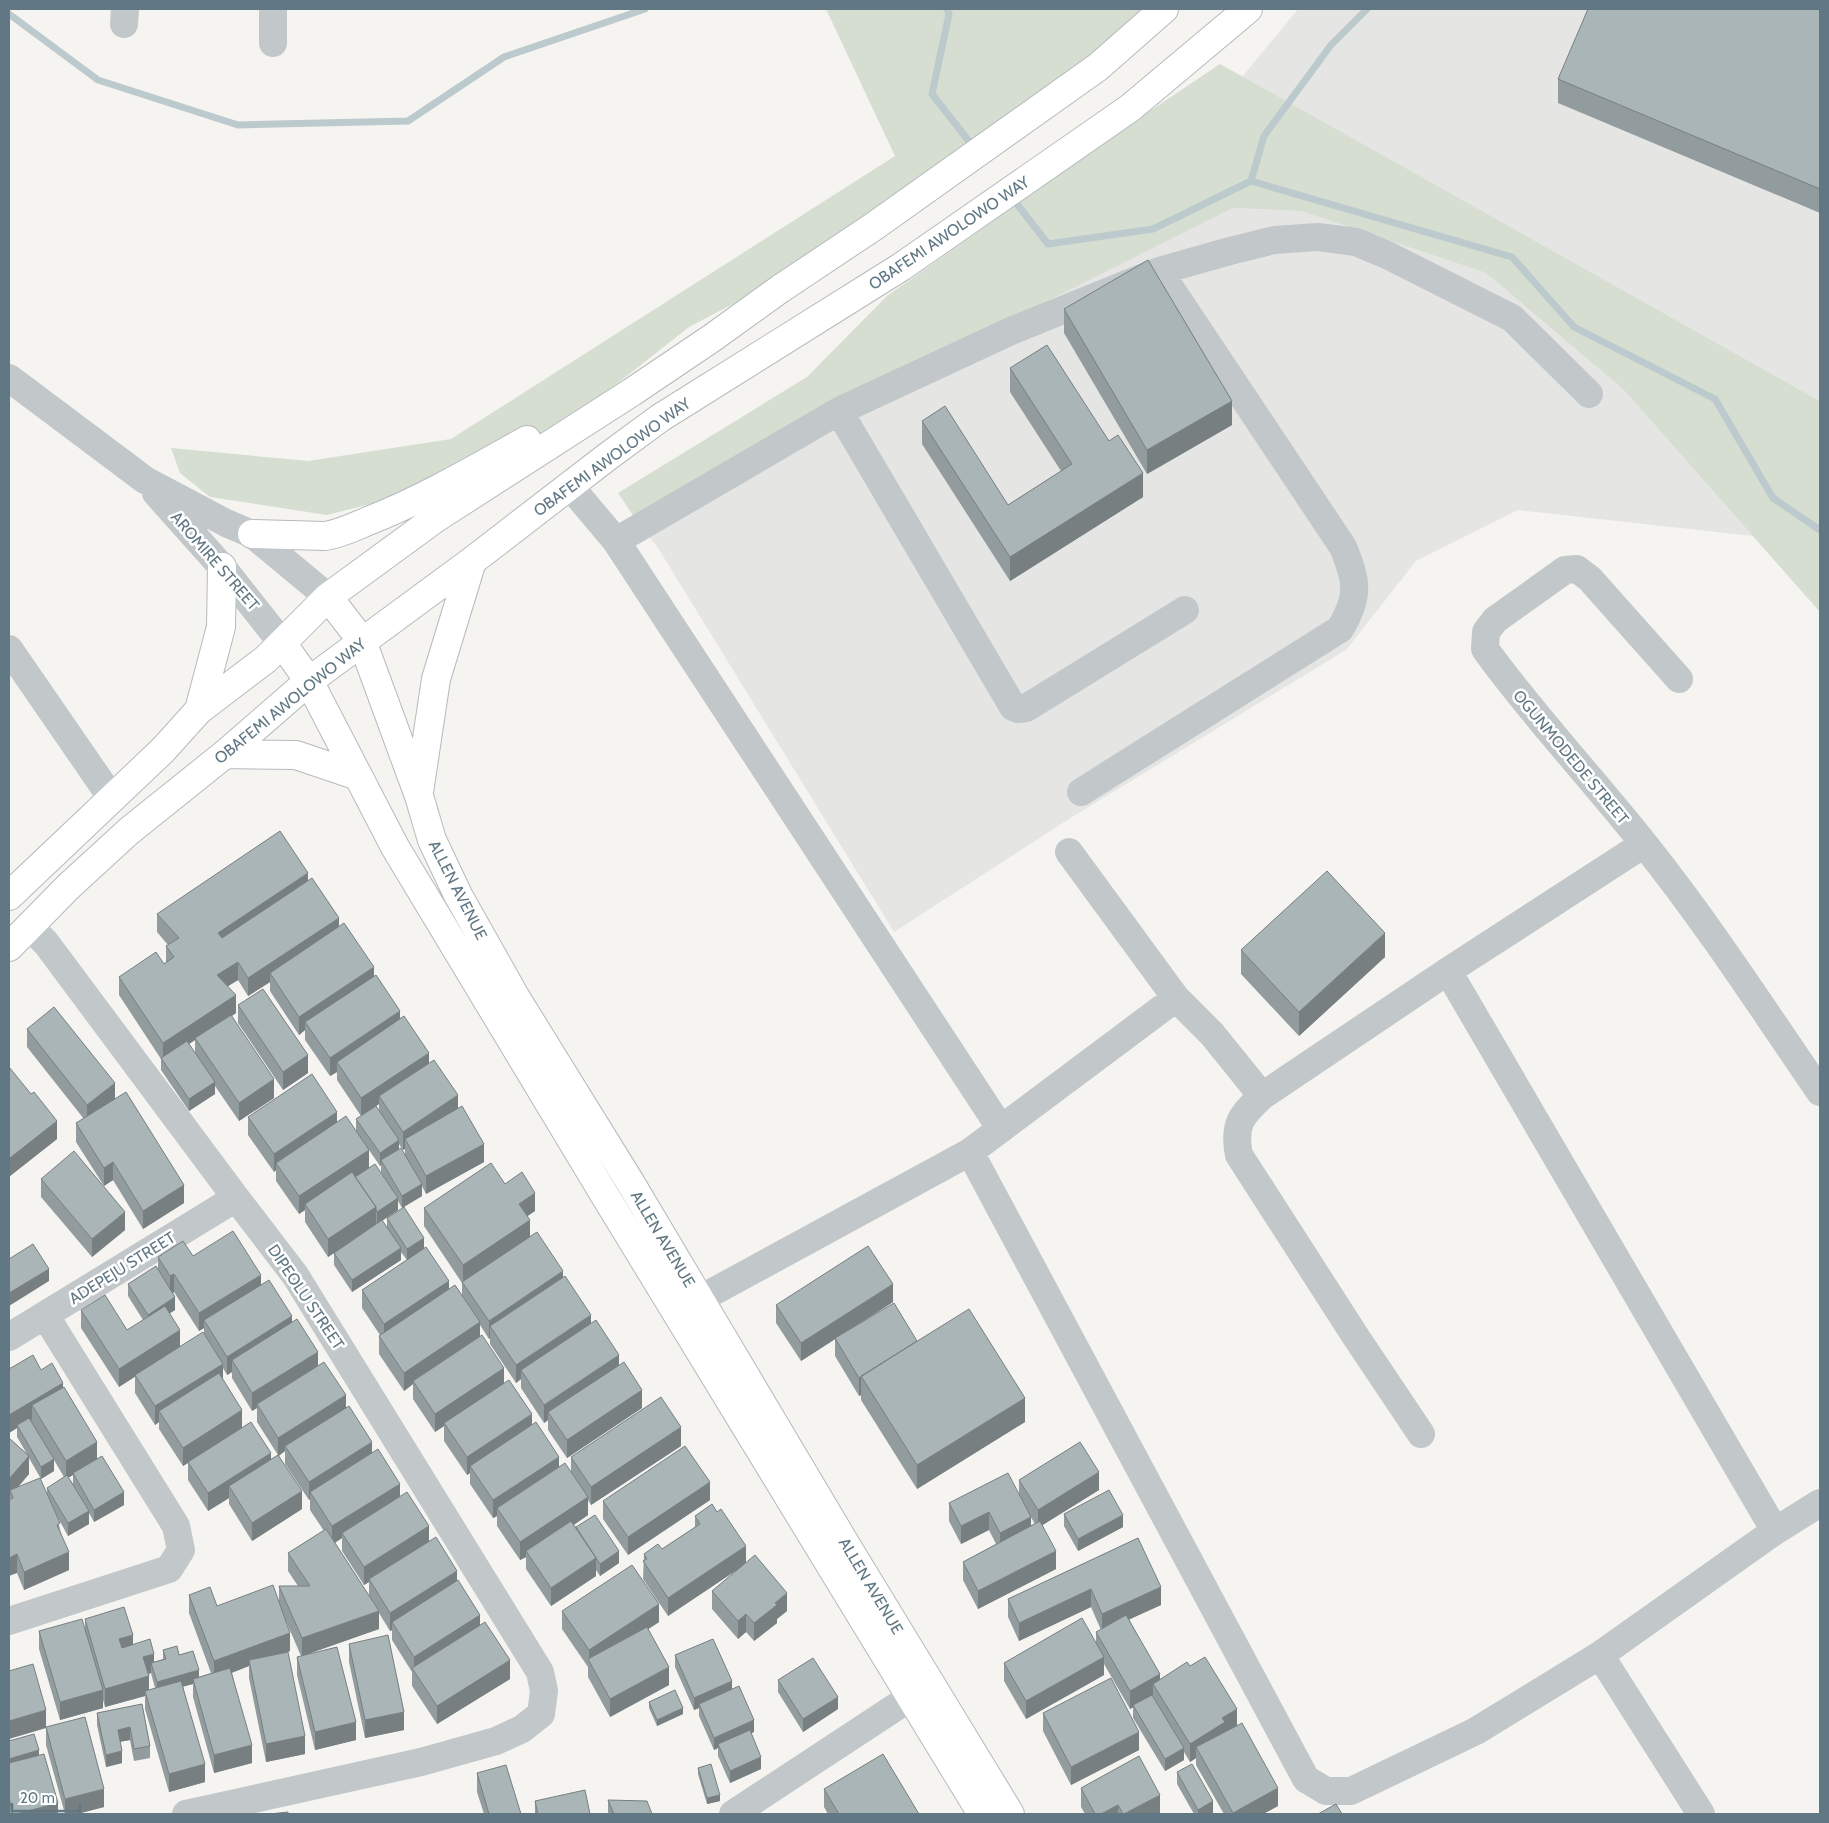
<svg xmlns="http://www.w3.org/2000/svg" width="1829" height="1823" viewBox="0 0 1829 1823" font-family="Cabin,sans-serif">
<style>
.built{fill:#e5e6e4}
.green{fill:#d6ddd1}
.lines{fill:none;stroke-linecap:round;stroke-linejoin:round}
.stream{stroke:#bccace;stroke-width:7}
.major-casing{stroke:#b5babd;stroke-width:30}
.minor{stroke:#c2c7c9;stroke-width:28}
.major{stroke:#fff;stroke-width:28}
.wall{fill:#929c9e;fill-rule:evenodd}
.shaded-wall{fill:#777f81}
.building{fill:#aab5b8;stroke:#777f81}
.labels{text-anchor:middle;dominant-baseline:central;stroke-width:5;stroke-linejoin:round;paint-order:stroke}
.street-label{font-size:16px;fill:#617884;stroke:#fff}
</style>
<rect width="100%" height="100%" fill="#f5f4f0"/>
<path class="built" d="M1298,9H1820V401L1242,77Z
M1233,208L1301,211L1486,273L1623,389L1753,536L1518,510L1416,561L1346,650L1072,817L894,932L658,548L635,518L812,419Z"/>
<path class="green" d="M826,9H1153L1090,60L773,283L689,327L609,390L565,430L452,483L327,515L210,497L180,473L171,448L308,461L451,439L895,156Z
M1220,64L1820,401V612L1623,389L1486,273L1301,211L1233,208L812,419L635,518L618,493L807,377L887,296L1150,111Z"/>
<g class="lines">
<path class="stream" d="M947,9L949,14L932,94L975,149
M9,14L98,80L238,125L408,121L504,57L645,9
M1251,181L1264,136L1331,45L1367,9
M1017,204L1048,244L1153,229L1251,181L1512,257L1574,327L1715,399L1773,498L1820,530"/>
<g class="major-casing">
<path id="major" d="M252,534L325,536C340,534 354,527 368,521C424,499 475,469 527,440
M328,597L362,641L419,796L432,840L458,895L516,998L630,1182L849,1550L1010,1814
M282,643L309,681L395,847L604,1194L982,1814
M199,710L221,627L222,567
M225,754L296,755L358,776
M419,792L436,679L472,561
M9,896L163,750L199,710L266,659L328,597L436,518L632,392L712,338L780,289L873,227L1098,67L1164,9
M9,947L69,886L129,831L225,754L309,681L472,561L607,457L660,418L901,267L1130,108L1248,9"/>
</g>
<path class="minor" d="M124,24L125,9
M273,43V9
M1159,271L1230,251L1274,240L1318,237L1356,242L1387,255L1512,318L1589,394
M9,378L145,480L226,523L252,534L328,597
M839,411L1013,707L1018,709L1026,708L1185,610
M569,485L616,541L1001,1129
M156,493L222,567L282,643
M616,541L839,411L1011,331L1159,271L1343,547C1357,581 1360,596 1340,629L1081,792
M9,649L111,797
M1679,679L1590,579L1577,569L1565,570L1495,620L1486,632L1485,649C1534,717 1593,779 1645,845C1708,924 1763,1009 1820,1092
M1069,852L1176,998L1212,1034L1262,1096L1448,971L1644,844
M30,927L46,943L236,1198L295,1275L540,1672L544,1691L541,1714L522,1729L496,1741L421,1762L186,1814
M1448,971L1775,1531
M1262,1096C1241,1115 1233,1125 1239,1155L1356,1337L1421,1434
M970,1152L1306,1779L1326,1791H1351L1476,1731L1600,1655L1775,1531L1820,1503
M700,1299L970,1152L1176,998
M9,1337L236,1198
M9,1621L169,1569L181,1550L176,1526L45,1315
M1600,1655L1701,1814
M733,1814L911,1697"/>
<use href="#major" class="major"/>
</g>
<path class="wall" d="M1820,9V213L1558,103V79Z
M1064,309L1232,425L1147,474L1064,333Z
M1010,368L1143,497L1010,581L922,444V421L1008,505L1061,471L1010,392Z
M308,881L339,927L374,976L458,1109L484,1162L426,1194L422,1186V1196L402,1208L398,1201V1210L382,1221L387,1227V1218L424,1248L449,1290L462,1297V1283L424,1226V1208L505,1184L535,1211L527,1216L530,1237L563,1277L591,1324L619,1365L642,1408L567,1458L548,1430V1420L544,1423L521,1388V1379L516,1383L490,1344V1338L489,1339L480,1325V1337L504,1383L559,1467L571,1473V1457L681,1446L591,1505L588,1500V1515L574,1525L576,1527L619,1563L600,1576L596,1570V1576L551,1606L526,1569V1557L520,1560L497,1526V1516L493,1518L470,1484V1473L467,1475L444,1441V1426L435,1432L413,1399V1384L404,1391L379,1354V1336L380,1335L362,1308V1290L407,1260L401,1252V1260L352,1292L334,1265V1253L328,1257L305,1222V1210L299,1214L276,1181V1170L274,1172L248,1135V1117L337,1122L369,1168L387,1183L381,1172V1165L380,1166L356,1131V1119L361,1116L337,1080V1072L330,1076L305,1040V1030L299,1035L270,991V982L248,996L238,980L228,986L236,1013L232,1016L274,1098L239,1121L215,1086V1094L189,1111L161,1070V1059L119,995V977L164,964L166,963V946L168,945L157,932V914ZM195,1040V1053L189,1044ZM379,1104V1111L376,1106ZM399,1144L403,1150L405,1149V1154L399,1149Z
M1241,950L1385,957L1299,1036L1241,974Z
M238,1005L308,1073L283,1090L238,1023Z
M27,1029L115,1099L184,1203L143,1229L113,1180L104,1186L76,1142V1123L84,1119L27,1047Z
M9,1067L57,1139L10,1176L9,1173Z
M41,1179L125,1230L92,1257L41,1197Z
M193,1256L261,1285L292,1322L318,1366L346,1407L372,1453L429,1542L457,1581L480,1625L510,1679L437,1724L412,1686V1672L392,1640V1630L390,1631L379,1613V1629L305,1655L356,1740L315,1750L297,1675V1657L301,1656L283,1614L290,1651L285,1653L305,1754L266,1762L249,1678V1666L232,1673L252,1763L214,1773L193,1697V1684L183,1686L205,1782L169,1792L145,1709V1696L105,1707L103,1700V1708L60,1720L39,1649V1631L85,1628V1619L133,1644L154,1662L163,1659V1650L179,1655L199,1677L211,1673L189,1613V1595L217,1606L279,1602V1586H298L288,1571V1553L324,1531L310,1510V1499L309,1500L285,1464V1451L279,1456L302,1509L252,1541L229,1504V1498L208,1511L188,1480V1463L183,1466L159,1429V1422L155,1425L135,1393V1376L119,1387L81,1328V1310L127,1330L143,1320L128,1296V1284L158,1269V1257ZM174,1292L199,1331L204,1328V1335L180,1346L170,1313L175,1310L173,1293ZM223,1368L227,1375L232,1372V1378L252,1411L257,1408V1422L278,1455L271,1459L242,1428L223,1379ZM342,1538V1551L364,1585L369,1582V1596L335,1543ZM151,1673L155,1688L149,1690L148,1674Z
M893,1302L858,1324L917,1341L1025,1422L917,1489L861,1400V1395L859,1396L835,1356V1339L801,1361L776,1323V1305Z
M9,1369L41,1370L63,1387L97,1458L124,1505L94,1522L89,1513V1524L68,1536L57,1516L69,1570L24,1590L17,1573L10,1496L9,1497V1438L27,1454L17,1437V1428L9,1433ZM29,1458L41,1479L54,1471V1460L64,1477L47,1488V1494L18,1487L29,1474ZM73,1475V1484L68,1478Z
M1019,1480L1099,1490L1042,1525L1056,1569L978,1609L963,1580V1562L996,1544L989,1530L961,1544L949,1521V1503L1019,1494ZM1029,1514L1035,1524L1031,1526Z
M710,1500L628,1555L603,1519V1501Z
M1064,1514L1123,1527L1078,1551L1064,1526Z
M695,1516L746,1563L787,1611L777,1619V1623L754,1641L746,1632L738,1639L712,1609V1591L742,1566L668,1616L643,1579L644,1554L662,1549L695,1527Z
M1138,1538L1161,1605L1129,1619L1160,1679L1190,1666L1237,1725L1278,1806L1263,1814H1224L1196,1765V1758L1190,1762L1184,1752V1760L1165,1771L1133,1718V1707L1130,1709L1104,1664V1675L1026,1719L1004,1681V1663L1096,1643V1632L1101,1630L1091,1607L1019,1641L1008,1617V1599Z
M562,1611L659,1622L648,1629L669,1685L610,1717L588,1677V1667L562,1629Z
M349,1644L404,1730L365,1738L349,1662Z
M675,1655L732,1690L754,1732L751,1733L761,1769L730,1783L718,1756V1748L714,1750L699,1716V1708L694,1710L675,1667Z
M778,1680L838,1709L803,1732L778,1692Z
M649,1702L683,1714L657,1726L649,1708Z
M142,1704L150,1746V1758L134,1761L130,1740L120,1742L122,1763L106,1767L97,1725V1713Z
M1043,1713L1139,1750L1071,1785L1043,1731Z
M46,1727L104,1807L77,1814H65L46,1745Z
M9,1741L39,1755L58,1814H9Z
M698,1768L720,1801L707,1804L698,1774Z
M1177,1772L1213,1813L1211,1814H1194L1177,1784Z
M477,1773L521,1814H484L477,1792Z
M1081,1788L1160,1813L1157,1814H1085L1081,1807Z
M824,1789L919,1814H828L824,1807Z
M608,1800L652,1814H609L608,1812Z
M535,1801L590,1814H535Z"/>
<path class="shaded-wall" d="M1232,401V425L1147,474V450Z
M1143,473V497L1010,581V557Z
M308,873V892L218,951V933Z
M339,918V936L270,973V982L248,996V978Z
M1385,933V957L1299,1036V1012Z
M238,962V980L217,993V975Z
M374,967V985L305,1022V1030L299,1035V1017Z
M236,995V1013L163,1061V1043Z
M400,1011V1029L337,1062V1072L330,1076V1058Z
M429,1053V1071L379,1096V1104L361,1116V1098Z
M308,1055V1073L283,1090V1072Z
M274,1079V1098L239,1121V1103Z
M215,1082V1094L189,1111V1099Z
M115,1083V1101L87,1123V1105Z
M458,1095V1113L405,1139V1149L403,1150V1132Z
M337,1112V1130L276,1163V1170L274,1172V1154Z
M57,1121V1139L10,1176V1158Z
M399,1140V1153L381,1160V1165L380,1166V1153Z
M484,1144V1162L426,1194V1176Z
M369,1150V1168L308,1208L305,1204V1210L299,1214V1196Z
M113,1162V1180L104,1186V1168Z
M422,1184V1196L402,1208V1196Z
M184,1185V1203L143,1229V1211Z
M535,1193V1211L519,1222V1204Z
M398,1198V1210L377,1224V1212Z
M376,1207V1225L328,1257V1239Z
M125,1212V1230L92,1257V1239Z
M530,1220V1238L463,1283V1265Z
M424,1238V1250L407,1261V1249Z
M401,1248V1260L352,1292V1280Z
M49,1269V1281L9,1306V1293Z
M563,1271V1289L490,1326V1338L489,1339V1321Z
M174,1274V1292L170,1295V1276Z
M261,1275V1293L204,1320V1328L199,1331V1313Z
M449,1281V1299L384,1342V1324Z
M893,1284V1302L801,1361V1343Z
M175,1297V1310L148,1327V1315Z
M591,1315V1333L521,1370V1379L516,1383V1365Z
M292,1316V1334L232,1360V1372L227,1375V1357Z
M480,1322V1340L413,1381V1384L404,1391V1373Z
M180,1330V1348L119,1387V1369Z
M318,1352V1370L257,1404V1408L252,1411V1393Z
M619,1355V1373L548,1412V1420L544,1423V1405Z
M223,1364V1382L159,1411V1422L155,1425V1406Z
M504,1368V1386L444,1423V1426L435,1432V1414Z
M861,1377V1395L859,1396V1378Z
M63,1383V1401L32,1405V1419L18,1427L17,1425V1428L9,1433V1415Z
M642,1390V1408L567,1458V1440Z
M346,1395V1413L285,1446V1451L278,1456V1438Z
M1025,1398V1422L917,1489V1465Z
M242,1410V1428L183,1466V1448Z
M532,1414V1432L470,1466V1473L467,1475V1457Z
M681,1427V1446L591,1505V1487Z
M97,1442V1460L73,1473V1475L66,1479V1461Z
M372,1442V1460L310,1492V1499L309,1500V1482Z
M271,1453V1471L229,1486V1498L208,1511V1493Z
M29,1456V1474L12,1494L10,1490V1496L9,1497V1479Z
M559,1457V1475L497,1508V1516L493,1518V1500Z
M54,1459V1471L41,1479V1467Z
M1099,1472V1490L1038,1528V1510Z
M710,1482V1500L628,1555V1537Z
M400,1484V1502L342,1533V1538L332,1544V1526Z
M302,1491V1509L252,1541V1523Z
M124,1492V1505L94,1522V1510Z
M588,1497V1515L528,1555L526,1551V1557L520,1560V1542Z
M89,1511V1524L68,1536V1523Z
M989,1512V1530L961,1544V1526Z
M1123,1515V1527L1078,1551V1539Z
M1031,1517V1535L1000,1551V1533Z
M429,1526V1544L369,1579V1582L364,1585V1567Z
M746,1546V1564L668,1616V1598Z
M619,1551V1563L600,1576V1564Z
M1056,1551V1569L978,1609V1591Z
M69,1552V1570L24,1590V1572Z
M17,1554V1573L9,1576V1558Z
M596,1558V1576L551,1606V1588Z
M457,1571V1589L392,1622V1630L390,1631V1613Z
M1161,1587V1605L1102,1632V1614Z
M1091,1589V1607L1019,1641V1623Z
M787,1593V1611L777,1619V1623L754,1641V1623L775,1603Z
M659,1604V1622L592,1666L589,1661V1650Z
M379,1611V1629L302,1656V1638Z
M746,1614V1632L738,1639V1621Z
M480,1615V1633L414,1670V1657Z
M290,1633V1651L250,1666L249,1660V1666L214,1679V1661Z
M133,1635V1653L119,1658V1639Z
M154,1654V1672L151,1663V1673L143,1675V1657Z
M1104,1657V1675L1026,1719V1701Z
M510,1660V1679L437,1724V1706Z
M669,1667V1685L610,1717V1699Z
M199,1670V1682L193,1679V1684L157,1694V1682Z
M1160,1674V1692L1153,1684V1696L1130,1709V1691Z
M149,1676V1694L145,1691V1696L105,1707V1689Z
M732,1681V1693L699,1704V1708L694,1710V1698Z
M103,1690V1708L60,1720V1702Z
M838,1697V1709L803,1732V1719Z
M683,1708V1714L657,1726V1720Z
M1237,1709V1727L1196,1747V1758L1190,1762V1744L1222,1718Z
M46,1710V1728L9,1739V1721Z
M404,1712V1730L365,1738V1720Z
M754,1720V1732L719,1747L718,1744V1748L714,1750V1738Z
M356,1722V1740L315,1750V1732Z
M130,1727V1740L118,1742V1730Z
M1139,1732V1750L1071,1785V1767Z
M305,1736V1754L266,1762V1744Z
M252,1745V1763L214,1773V1755Z
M1184,1748V1760L1165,1771V1759Z
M39,1750V1763L9,1771V1759Z
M122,1751V1763L106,1767V1755Z
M761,1757V1769L730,1783V1771Z
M205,1764V1782L169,1792V1774Z
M1278,1788V1806L1263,1814H1233V1813Z
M104,1789V1807L77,1814H65V1799Z
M720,1795V1801L707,1804V1798Z
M1160,1795V1813L1157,1814H1124Z
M1213,1801V1813L1211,1814H1198V1810Z
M58,1803V1814H16Z
M1118,1805V1814H1101Z"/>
<path class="building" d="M1588,9H1820V189L1558,79Z
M1148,260L1232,401L1147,450L1064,309Z
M1047,345L1109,441L1118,435L1143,473L1010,557L922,421L945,406L1008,505L1072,464L1010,368Z
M280,831L308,873L218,933L222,938L312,878L339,918L248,978L238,962L217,975L236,995L163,1043L119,977L156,952L164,964L174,957L166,946L179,938L157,914Z
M1327,871L1385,933L1299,1012L1241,950Z
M344,923L374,967L299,1017L270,973Z
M376,975L400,1011L330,1058L305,1022Z
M263,989L308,1055L283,1072L238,1005Z
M54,1007L115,1083L87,1105L27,1029Z
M231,1015L274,1079L239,1103L195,1038Z
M404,1016L429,1053L361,1098L337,1062Z
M187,1041L215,1082L189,1099L161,1058Z
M434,1060L458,1095L403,1132L379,1096Z
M9,1067L31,1094L34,1092L57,1121L10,1158L9,1155Z
M312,1074L337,1112L274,1154L248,1117Z
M126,1092L184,1185L143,1211L113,1162L104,1168L76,1123Z
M376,1106L399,1140L380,1153L356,1119Z
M462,1106L484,1144L426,1176L405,1139Z
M346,1116L369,1150L299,1196L276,1163Z
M401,1148L422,1184L402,1196L381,1160Z
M74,1151L125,1212L92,1239L41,1179Z
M491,1163L505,1184L522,1172L535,1193L519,1204L530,1220L463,1265L424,1208Z
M375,1164L398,1198L377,1212L376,1209V1207L355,1177Z
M352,1172L376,1207L328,1239L305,1204Z
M404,1207L424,1238L407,1249L387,1218Z
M382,1220L401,1248L352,1280L334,1253Z
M233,1231L261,1275L199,1313L174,1274L170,1276L158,1257L183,1241L193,1256Z
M537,1232L563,1271L489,1321L462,1282Z
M33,1244L49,1269L9,1293V1259Z
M868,1246L893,1284L801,1343L776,1305Z
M426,1247L449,1281L384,1324L362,1290Z
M156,1266L175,1297L148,1315L128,1284Z
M565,1276L591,1315L516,1365L490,1326Z
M269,1280L292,1316L227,1357L204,1320Z
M455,1285L480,1322L404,1373L379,1336Z
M105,1295L127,1330L165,1306L180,1330L119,1369L81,1310Z
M894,1303L917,1341L859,1378L835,1338Z
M969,1309L1025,1398L917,1465L861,1376Z
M297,1319L318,1352L252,1393L232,1360Z
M596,1320L619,1355L544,1405L521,1370Z
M203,1332L223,1364L155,1406L135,1375Z
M482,1335L504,1368L435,1414L413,1381Z
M33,1355L41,1370L52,1363L63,1383L9,1415V1369Z
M324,1362L346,1395L278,1438L257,1404Z
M624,1362L642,1390L567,1440L548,1412Z
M219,1373L242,1410L183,1448L159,1411Z
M509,1380L532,1414L467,1457L444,1423Z
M64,1387L97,1442L66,1461L32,1405Z
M661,1397L681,1427L591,1487L571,1457Z
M349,1406L372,1442L309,1482L285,1446Z
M29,1418L54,1459L41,1467L17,1425Z
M251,1422L271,1453L208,1493L188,1462Z
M536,1422L559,1457L493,1500L470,1466Z
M9,1438L29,1456L9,1479Z
M1080,1442L1099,1472L1038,1510L1019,1480Z
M685,1446L710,1482L628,1537L603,1501Z
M378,1449L400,1484L332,1526L310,1492Z
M278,1455L302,1491L252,1523L229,1486Z
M102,1456L124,1492L94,1510L73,1473Z
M565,1463L588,1497L520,1542L497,1508Z
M1008,1473L1031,1517L1000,1533L989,1512L961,1526L949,1503Z
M67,1475L89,1511L68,1523L47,1488Z
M40,1478L60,1523L57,1525L69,1552L24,1572L17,1554L9,1558V1500L13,1498L10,1490Z
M1109,1490L1123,1515L1078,1539L1064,1514Z
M407,1492L429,1526L364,1567L342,1533Z
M712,1504L717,1512L721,1509L746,1546L668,1598L643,1561L647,1559L644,1554L658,1544L662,1549L700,1524L695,1516Z
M595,1515L619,1551L600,1564L576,1527Z
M571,1521L596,1558L551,1588L526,1551Z
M1040,1521L1056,1551L978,1591L963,1562Z
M326,1529L379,1611L302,1638L279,1586H310L288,1553Z
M436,1537L457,1571L390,1613L369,1579Z
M1138,1538L1161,1587L1102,1614L1091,1589L1019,1623L1008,1599Z
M755,1555L787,1593L775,1603L777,1605L754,1623L746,1614L738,1621L712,1591Z
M632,1565L659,1604L589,1650L562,1611Z
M458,1580L480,1615L414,1657L392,1622Z
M273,1585L290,1633L214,1661L189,1595L210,1587L217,1606Z
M124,1607L133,1635L119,1639L122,1648L150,1639L154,1654L143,1657L149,1676L105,1689L85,1619Z
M1126,1615L1160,1674L1130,1691L1096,1632Z
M1082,1618L1104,1657L1026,1701L1004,1663Z
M82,1619L103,1690L60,1702L39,1631Z
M485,1622L510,1660L437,1706L412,1668Z
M647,1627L669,1667L610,1699L588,1659Z
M388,1635L404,1712L365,1720L349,1644Z
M713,1639L732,1681L694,1698L675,1655Z
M177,1646L179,1655L193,1651L199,1670L157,1682L151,1663L166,1659L163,1650Z
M337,1647L356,1722L315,1732L297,1657Z
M288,1652L305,1736L266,1744L249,1660Z
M1205,1657L1237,1709L1222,1718L1225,1722L1190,1744L1153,1684L1187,1662L1190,1666Z
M813,1658L838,1697L803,1719L778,1680Z
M33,1664L46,1710L9,1721V1671Z
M230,1668L252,1745L214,1755L193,1679Z
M1111,1678L1139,1732L1071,1767L1043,1713Z
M181,1681L205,1764L169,1774L145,1691Z
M739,1686L754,1720L714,1738L699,1704Z
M675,1690L683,1708L657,1720L649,1702Z
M1152,1695L1184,1748L1165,1759L1133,1705Z
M142,1704L150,1746L134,1749L130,1727L118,1730L122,1751L106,1755L97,1713Z
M85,1717L104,1789L65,1799L46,1727Z
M1242,1723L1278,1788L1233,1813L1196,1747Z
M750,1730L761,1757L730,1771L718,1744Z
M34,1734L39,1750L9,1759V1741Z
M44,1754L58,1803L16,1814H13L9,1798V1763Z
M883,1754L919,1814H839L824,1789Z
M1139,1756L1160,1795L1124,1814H1123L1118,1805L1101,1814H1095L1081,1788Z
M711,1764L720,1795L707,1798L698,1768Z
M1192,1764L1213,1801L1198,1810L1177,1772Z
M506,1765L521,1814H489L477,1773Z
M585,1790L590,1814H538L535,1801Z
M608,1800L647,1801L652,1814H614Z
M1336,1804L1342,1814H1318Z
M288,1812V1814H270Z"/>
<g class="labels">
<g class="street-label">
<text transform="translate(949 233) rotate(-34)">OBAFEMI AWOLOWO WAY</text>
<text transform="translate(612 457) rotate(-36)">OBAFEMI AWOLOWO WAY</text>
<text transform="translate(215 561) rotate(49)">AROMIRE STREET</text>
<text transform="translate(290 701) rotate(-39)">OBAFEMI AWOLOWO WAY</text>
<text transform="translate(1571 757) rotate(50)">OGUNMODEDE STREET</text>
<text transform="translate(458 890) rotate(63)">ALLEN AVENUE</text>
<text transform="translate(663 1239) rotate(59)">ALLEN AVENUE</text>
<text transform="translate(122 1268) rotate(-32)">ADEPEJU STREET</text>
<text transform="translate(306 1297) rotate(56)">DIPEOLU STREET</text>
<text transform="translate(871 1586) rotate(59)">ALLEN AVENUE</text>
</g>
</g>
<rect width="1829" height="1823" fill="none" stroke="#617884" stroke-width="20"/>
<path d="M12 1803v8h68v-8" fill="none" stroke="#617884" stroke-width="2.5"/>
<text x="20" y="1803" font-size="15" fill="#617884" stroke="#ffffff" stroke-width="4" paint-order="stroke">20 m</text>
</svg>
